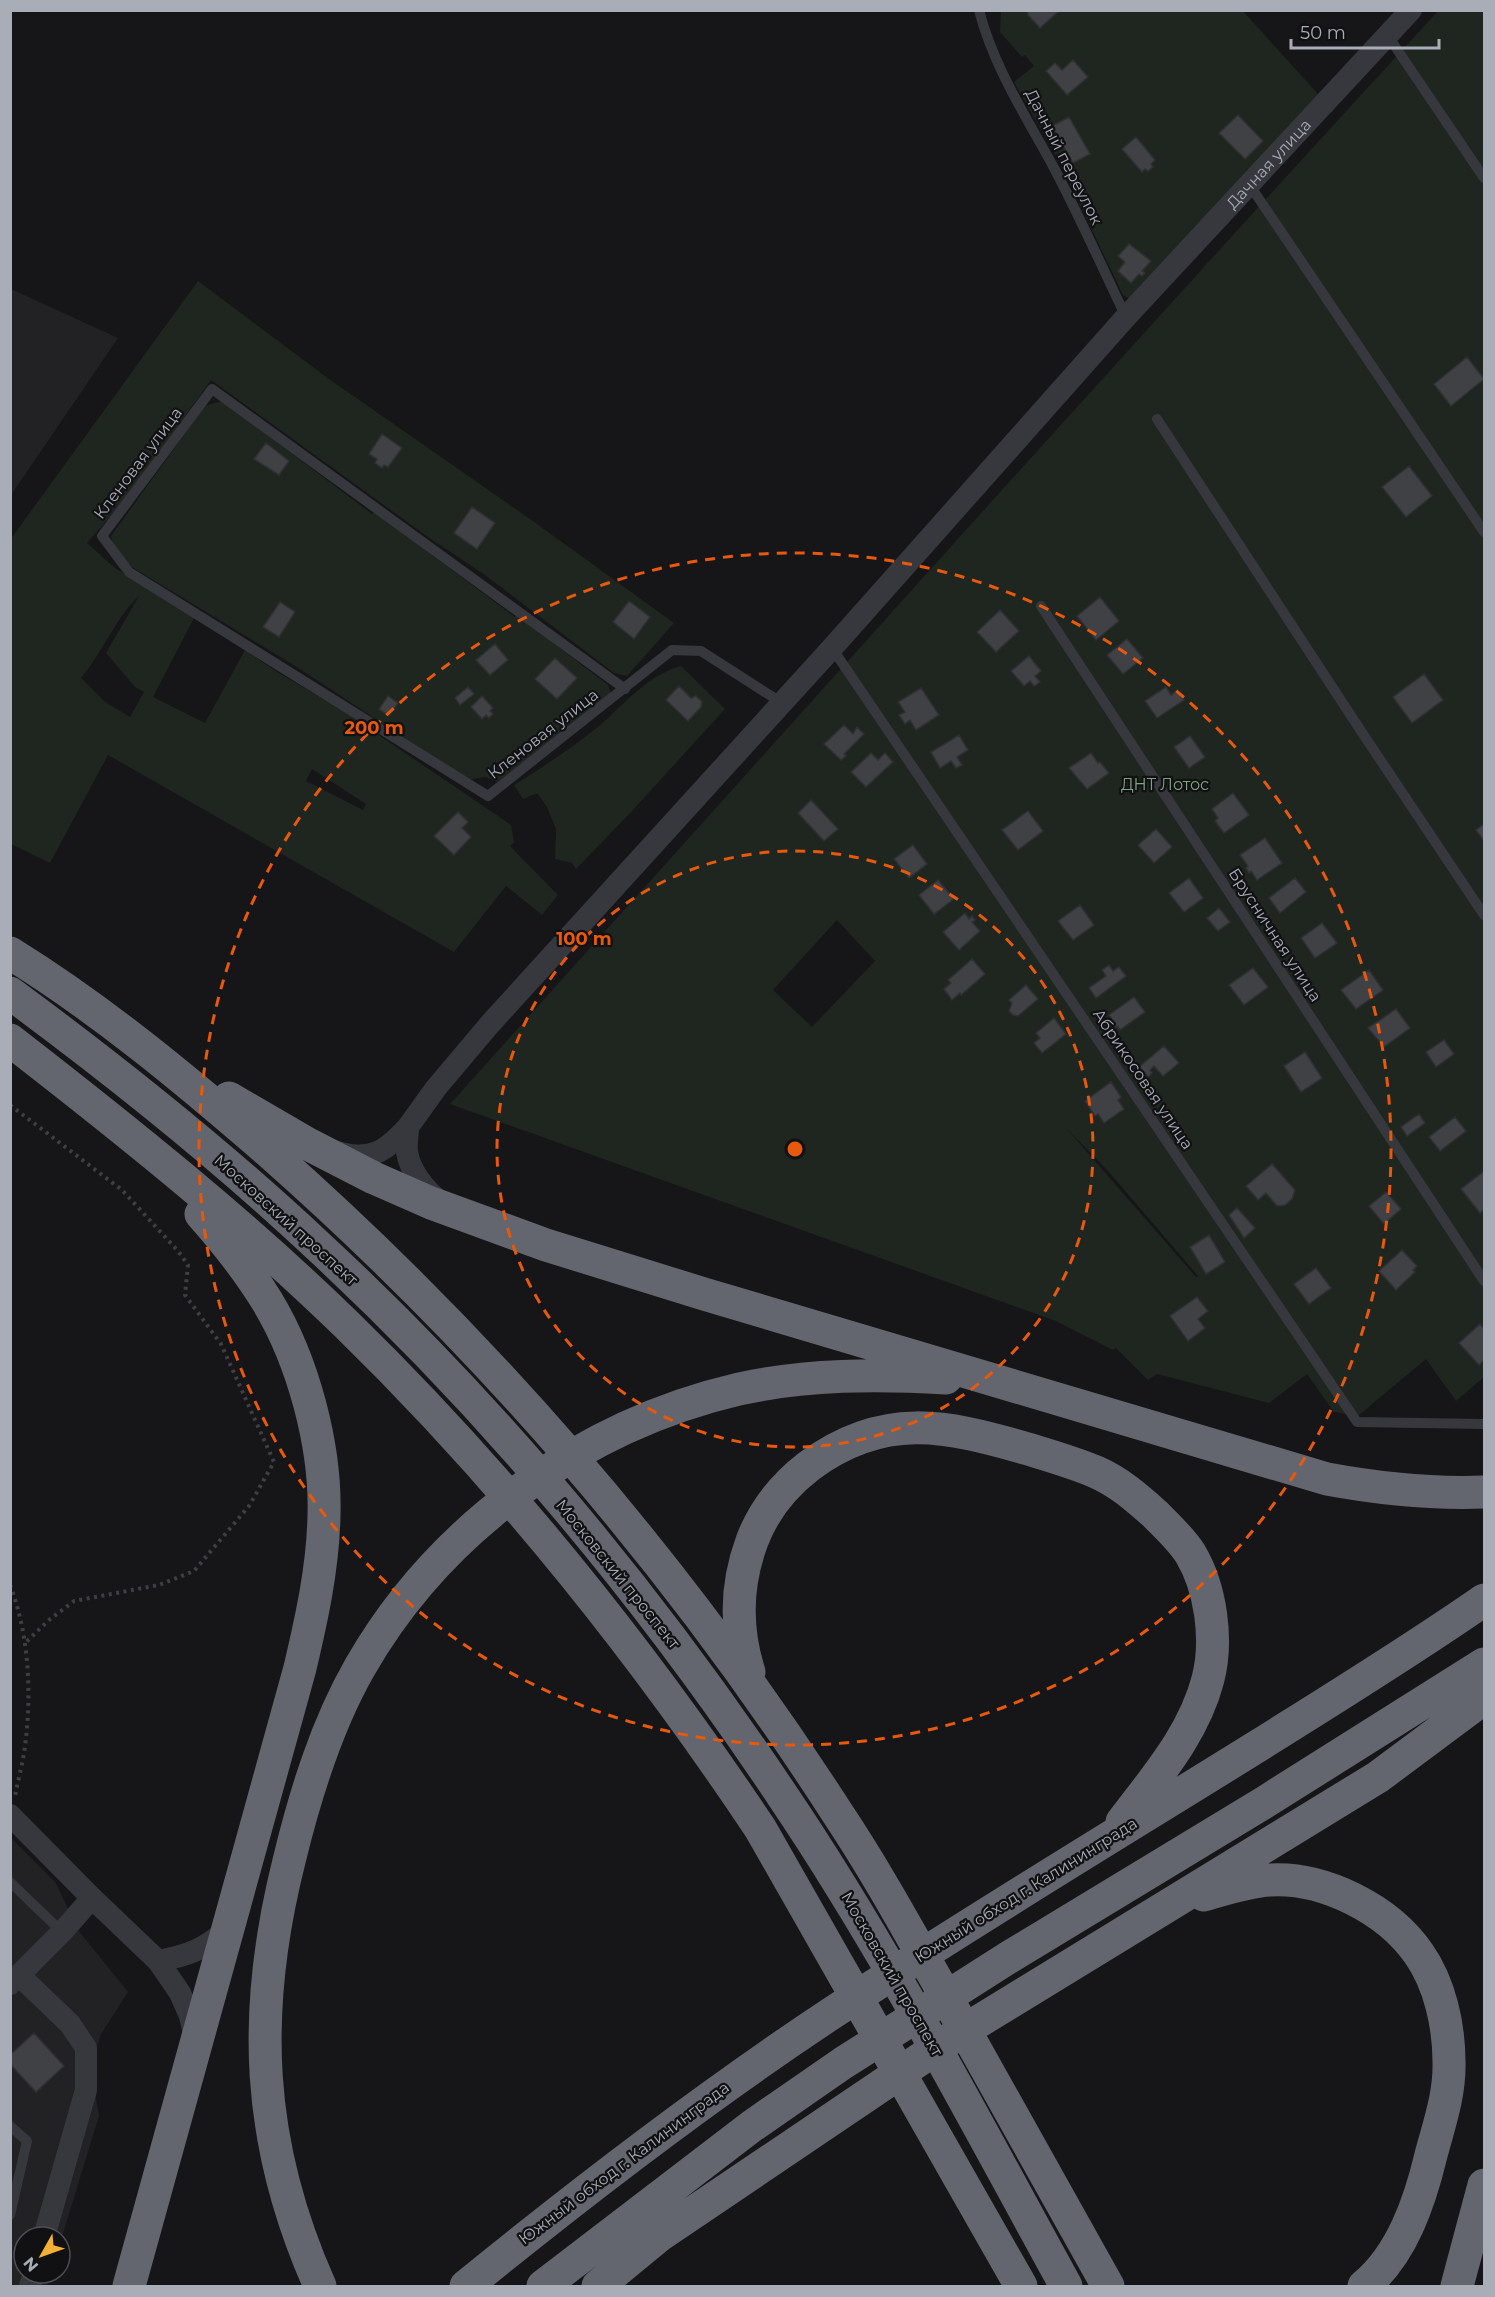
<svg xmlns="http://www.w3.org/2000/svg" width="1495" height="2297" viewBox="0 0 1495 2297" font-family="Montserrat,sans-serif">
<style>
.built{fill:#222225}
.green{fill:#1e261f;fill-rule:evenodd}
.building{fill:#404145;stroke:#303034;stroke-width:1.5}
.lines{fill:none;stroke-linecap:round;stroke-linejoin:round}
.path{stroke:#3d3f44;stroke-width:4;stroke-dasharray:3 4.5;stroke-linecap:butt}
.lane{stroke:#37383d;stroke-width:10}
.street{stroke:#37383d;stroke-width:22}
.highway{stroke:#63666e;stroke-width:33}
.ring{fill:none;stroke:#e8590c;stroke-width:3;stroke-dasharray:10 8}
.labels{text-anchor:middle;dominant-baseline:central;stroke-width:4.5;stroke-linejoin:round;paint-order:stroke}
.street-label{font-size:16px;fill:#a8adb8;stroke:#111113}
.park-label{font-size:16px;fill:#7fa381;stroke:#111113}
.centre{fill:#e8590c;stroke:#111113;stroke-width:3}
.ring-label{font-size:18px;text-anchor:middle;font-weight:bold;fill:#e8590c;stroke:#111113;stroke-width:4.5;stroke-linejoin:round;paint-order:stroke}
</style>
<rect width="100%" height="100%" fill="#161618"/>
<path class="built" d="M11,289L118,338L11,495Z
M10,1837L56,1883L78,1930L128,1992L101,2034L91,2067L99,2116L60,2243V2237H24V2273H51L47,2286H11Z"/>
<path class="green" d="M1001,11H1243L1318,94L1131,300L1123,295L1061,165L1014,82L1034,66L1025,55L1022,57L1000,32Z
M1438,11H1484V1377L1456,1401L1426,1359L1358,1416L1334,1412L1307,1374L1269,1403L1157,1374L1148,1380L1116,1348L1113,1350L1056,1321L450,1104C778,739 1105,373 1438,11ZM837,920L875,961L812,1027L773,990ZM1067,1129L1108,1171L1198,1276L1196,1277Z
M198,281L329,379L530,519L674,623L627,676L614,673L485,575L428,537L211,380L127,497L87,543L115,568L194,618L153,697L205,723L245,650L274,670L348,714L511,825L514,842L510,846L558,895L542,915L506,886L454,952L108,755L50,863L11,844L10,540ZM139,596L106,653L135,687L144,692L130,717L105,702L81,678C101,655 118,614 139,596ZM312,769L366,804L363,810L306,781Z
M222,401L372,514L374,512L515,617L517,615L608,685L611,694L497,782L486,777L468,780L300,669L132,567C123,559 113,549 111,536L205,406Z
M681,666L725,709L633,810L576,869L572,863L555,859L556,829L547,807L538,794H535L523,799L514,785C543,767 572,748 599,726C626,703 646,676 681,666Z"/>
<path class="building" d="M1027,10H1060L1040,28L1028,15Z
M1073,60L1088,77L1067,95L1046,71L1055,63L1062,70Z
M1238,115L1263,141L1245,159L1219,133Z
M1069,117L1090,154L1073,163L1052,126Z
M1136,137L1155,160L1151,164L1153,167L1148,171L1145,169L1142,172L1122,149Z
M1129,244L1151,261L1142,271L1145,273L1142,276L1139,274L1131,283L1118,271L1125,262L1118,256Z
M1467,357L1484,379L1451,406L1434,384Z
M382,434L402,448L388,467L384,465L382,468L375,463L377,459L369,454Z
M266,443L289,461L279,475L254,459Z
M1409,466L1432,496L1406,517L1382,487Z
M472,507L495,523L477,549L454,533Z
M1100,597L1119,621L1096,640L1077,616Z
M629,601L650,617L634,639L613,622Z
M280,602L295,612L279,637L263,627Z
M1000,610L1019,631L996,652L977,632Z
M1127,639L1143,658L1123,674L1107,655Z
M495,644L508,660L490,675L476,660Z
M1029,656L1041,671L1035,676L1040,682L1034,686L1030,681L1024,686L1011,671Z
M555,658L577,678L557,699L535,679Z
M1424,674L1443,700L1412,723L1393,697Z
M679,686L691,698L696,696L702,702L701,707L688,721L666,700Z
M468,687L474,694L460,705L455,698Z
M1166,687L1171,695L1177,690L1184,700L1157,718L1145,701Z
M921,688L939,715L916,730L910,720L905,724L899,715L905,712L898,702Z
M388,696L398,703L389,716L379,709Z
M482,696L493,708L490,711L493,714L489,718L486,715L482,719L471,707Z
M844,725L853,734L857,727L864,734L844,754L846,756L841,760L824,744Z
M959,735L968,750L957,757L962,765L956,768L951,761L940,768L931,752Z
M1190,736L1205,757L1189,768L1174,747Z
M871,753L878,760L885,753L893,762L866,787L851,772Z
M1091,753L1098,763L1100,762L1109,773L1087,789L1069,768Z
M1233,793L1249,815L1224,833L1215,821L1218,818L1212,809Z
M811,800L838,829L824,841L798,813Z
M1028,811L1043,831L1018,850L1002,830Z
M458,812L468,822L462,828L471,837L454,855L434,836Z
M1484,824V841L1476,830Z
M1156,829L1172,847L1154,863L1138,845Z
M1265,838L1282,863L1257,880L1251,871L1249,873L1246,868L1248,866L1240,855Z
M913,845L927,864L909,878L894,859Z
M1189,878L1203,898L1184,912L1169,893Z
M1295,878L1306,892L1280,913L1269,898Z
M938,880L954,899L934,914L919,895Z
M1080,905L1094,925L1073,940L1058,921Z
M1219,908L1230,922L1218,931L1207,918Z
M965,913L969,919L972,916L975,920L972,922L980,931L959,950L943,932Z
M1322,923L1337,943L1315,958L1301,938Z
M972,959L985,974L961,995L960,993L952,1000L944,989L951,983L948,980Z
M1109,965L1113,971L1119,967L1126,976L1096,998L1089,988L1106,976L1102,970Z
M1253,968L1268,987L1244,1005L1229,985Z
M1369,970L1383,990L1356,1009L1341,990Z
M1026,985L1038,999L1018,1016L1013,1015L1009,1011L1012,1003L1009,1000Z
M1134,997L1145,1012L1120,1030L1117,1026L1112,1030L1107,1022L1112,1019L1109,1015Z
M1396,1009L1410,1028L1384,1047L1368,1028Z
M1054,1018L1066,1034L1042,1053L1034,1043L1040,1038L1036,1033Z
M1444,1040L1454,1054L1436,1067L1426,1052Z
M1164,1046L1179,1063L1163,1076L1154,1066L1150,1070L1152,1073L1148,1077L1139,1067Z
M1305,1052L1322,1078L1301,1092L1284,1066Z
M1111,1082L1121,1097L1118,1100L1124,1109L1104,1123L1098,1114L1095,1116L1085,1101Z
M1419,1114L1425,1123L1407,1136L1401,1127Z
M1455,1117L1466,1131L1440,1151L1429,1137Z
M1272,1164L1295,1190L1292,1199L1285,1205L1277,1206L1266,1193L1258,1200L1246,1186Z
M1483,1172L1484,1174V1209L1480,1213L1461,1189Z
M1386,1192L1401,1209L1384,1224L1369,1206Z
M1237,1208L1255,1228L1244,1238L1229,1215Z
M1209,1235L1225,1262L1206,1274L1190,1247Z
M1402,1250L1417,1266L1413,1270L1415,1272L1396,1290L1379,1271Z
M1316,1268L1331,1288L1309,1304L1294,1284Z
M1197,1297L1208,1311L1198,1319L1205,1328L1188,1341L1170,1316Z
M1480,1324L1484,1329V1360L1479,1365L1459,1343Z
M34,2033L64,2066L36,2092L10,2064V2055Z"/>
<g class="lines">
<path class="path" d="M10,1105L122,1190L178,1251L188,1265L185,1295L221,1344L274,1462L249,1506L194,1571L159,1585L74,1601L49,1620L24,1644
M10,1585C29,1634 32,1694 25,1746C23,1763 18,1780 15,1796"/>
<path class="lane" d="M979,10C993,66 1027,118 1054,168C1080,217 1102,267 1126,317
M1388,36L1484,178
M1249,184L1484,532
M1157,419L1361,731L1484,915
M1041,606L1484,1281
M832,648L1357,1422L1484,1424
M625,689L212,389L102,536L129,572L488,796L672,650L701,651L782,703
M10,1882L62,1932
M10,2126L27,2141L10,2215"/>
<g class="street">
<path id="s1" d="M408,1127L436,1088L490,1024L832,648L1126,317L1411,10"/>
<path d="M337,1152C371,1162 386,1151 408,1127C408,1135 406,1144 407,1152C410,1171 425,1190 440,1201"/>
<path d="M10,1815L92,1898L158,1961L180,1993L190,2016L196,2042"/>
<path d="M158,1961C190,1955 202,1950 228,1929"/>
<path d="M19,1975L70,2024L86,2048V2090L44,2237"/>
<path d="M10,1984L62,1932L92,1898"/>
<path d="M30,2286L34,2273"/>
</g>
<path class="highway" d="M10,953C102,1010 186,1080 268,1151C488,1345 679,1567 838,1814C882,1880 919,1950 958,2018C1008,2108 1058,2197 1108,2286
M10,993C117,1072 221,1155 318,1246C494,1409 649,1596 782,1795C888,1952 975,2121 1066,2286
M10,1040C126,1130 241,1222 346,1324C502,1476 639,1647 760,1828L1021,2286
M229,1098L308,1144L374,1178L431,1203L546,1245L704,1294L1327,1479C1381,1489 1429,1494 1484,1492
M749,1672C735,1628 736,1584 752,1541C764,1509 783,1486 809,1466C883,1411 946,1425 1028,1449C1051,1456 1075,1463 1096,1472C1119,1482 1137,1498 1155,1514C1167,1526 1181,1539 1190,1553C1211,1588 1218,1640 1208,1679C1194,1734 1155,1778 1122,1822
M1204,1895C1225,1889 1248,1881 1270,1880C1324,1877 1388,1909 1419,1954C1440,1984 1449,2026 1449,2062C1450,2094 1439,2125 1431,2155C1420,2201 1402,2255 1364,2286
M129,2286L300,1668C312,1617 323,1567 324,1515C326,1446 303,1360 267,1301C248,1270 225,1241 201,1214
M320,2286C256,2143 251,2012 289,1861C305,1795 326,1726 360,1667C440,1527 584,1425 739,1389C807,1374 877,1374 946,1378
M466,2286C584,2190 705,2097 832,2013C973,1920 1118,1833 1261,1744C1336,1697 1412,1650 1484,1600
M543,2286L752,2126L843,2063L1011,1956L1265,1802L1484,1664
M598,2286L660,2235L950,2039L1378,1777L1484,1698
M1457,2286L1484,2185"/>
</g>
<g class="ring">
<circle cx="795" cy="1149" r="298"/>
<circle cx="795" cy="1149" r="596"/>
</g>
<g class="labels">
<g class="street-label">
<text transform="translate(1064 157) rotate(63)">Дачный переулок</text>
<text stroke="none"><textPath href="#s1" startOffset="1292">Дачная улица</textPath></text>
<text transform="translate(138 463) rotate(-53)">Кленовая улица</text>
<text transform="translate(543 734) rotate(-38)">Кленовая улица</text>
<text transform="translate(1275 935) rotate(57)">Брусничная улица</text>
<text transform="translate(1143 1079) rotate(56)">Абрикосовая улица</text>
<text transform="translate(286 1220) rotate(42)">Московский проспект</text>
<text transform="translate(618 1574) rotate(51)">Московский проспект</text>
<text transform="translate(1026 1890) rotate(-32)">Южный обход г. Калининграда</text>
<text transform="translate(892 1974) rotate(60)">Московский проспект</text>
<text transform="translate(624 2163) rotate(-37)">Южный обход г. Калининграда</text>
</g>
<g class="park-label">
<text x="1165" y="784">ДНТ Лотос</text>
</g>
</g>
<circle cx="795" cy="1149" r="9" class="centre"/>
<g class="ring-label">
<text x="374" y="734">200 m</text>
<text x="584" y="945">100 m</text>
</g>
<rect width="1495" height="2297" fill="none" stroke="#a8adb8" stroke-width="24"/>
<g transform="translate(42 2255) rotate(230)"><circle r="28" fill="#111113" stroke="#4d4f55" stroke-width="1.5"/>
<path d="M0-4.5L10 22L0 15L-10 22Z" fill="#f2b134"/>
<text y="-9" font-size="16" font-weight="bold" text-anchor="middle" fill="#a8adb8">N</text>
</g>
<path d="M1291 39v9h148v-9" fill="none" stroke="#a8adb8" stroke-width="3"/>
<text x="1300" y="39" font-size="18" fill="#a8adb8" stroke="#111113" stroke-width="4.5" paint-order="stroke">50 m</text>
</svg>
